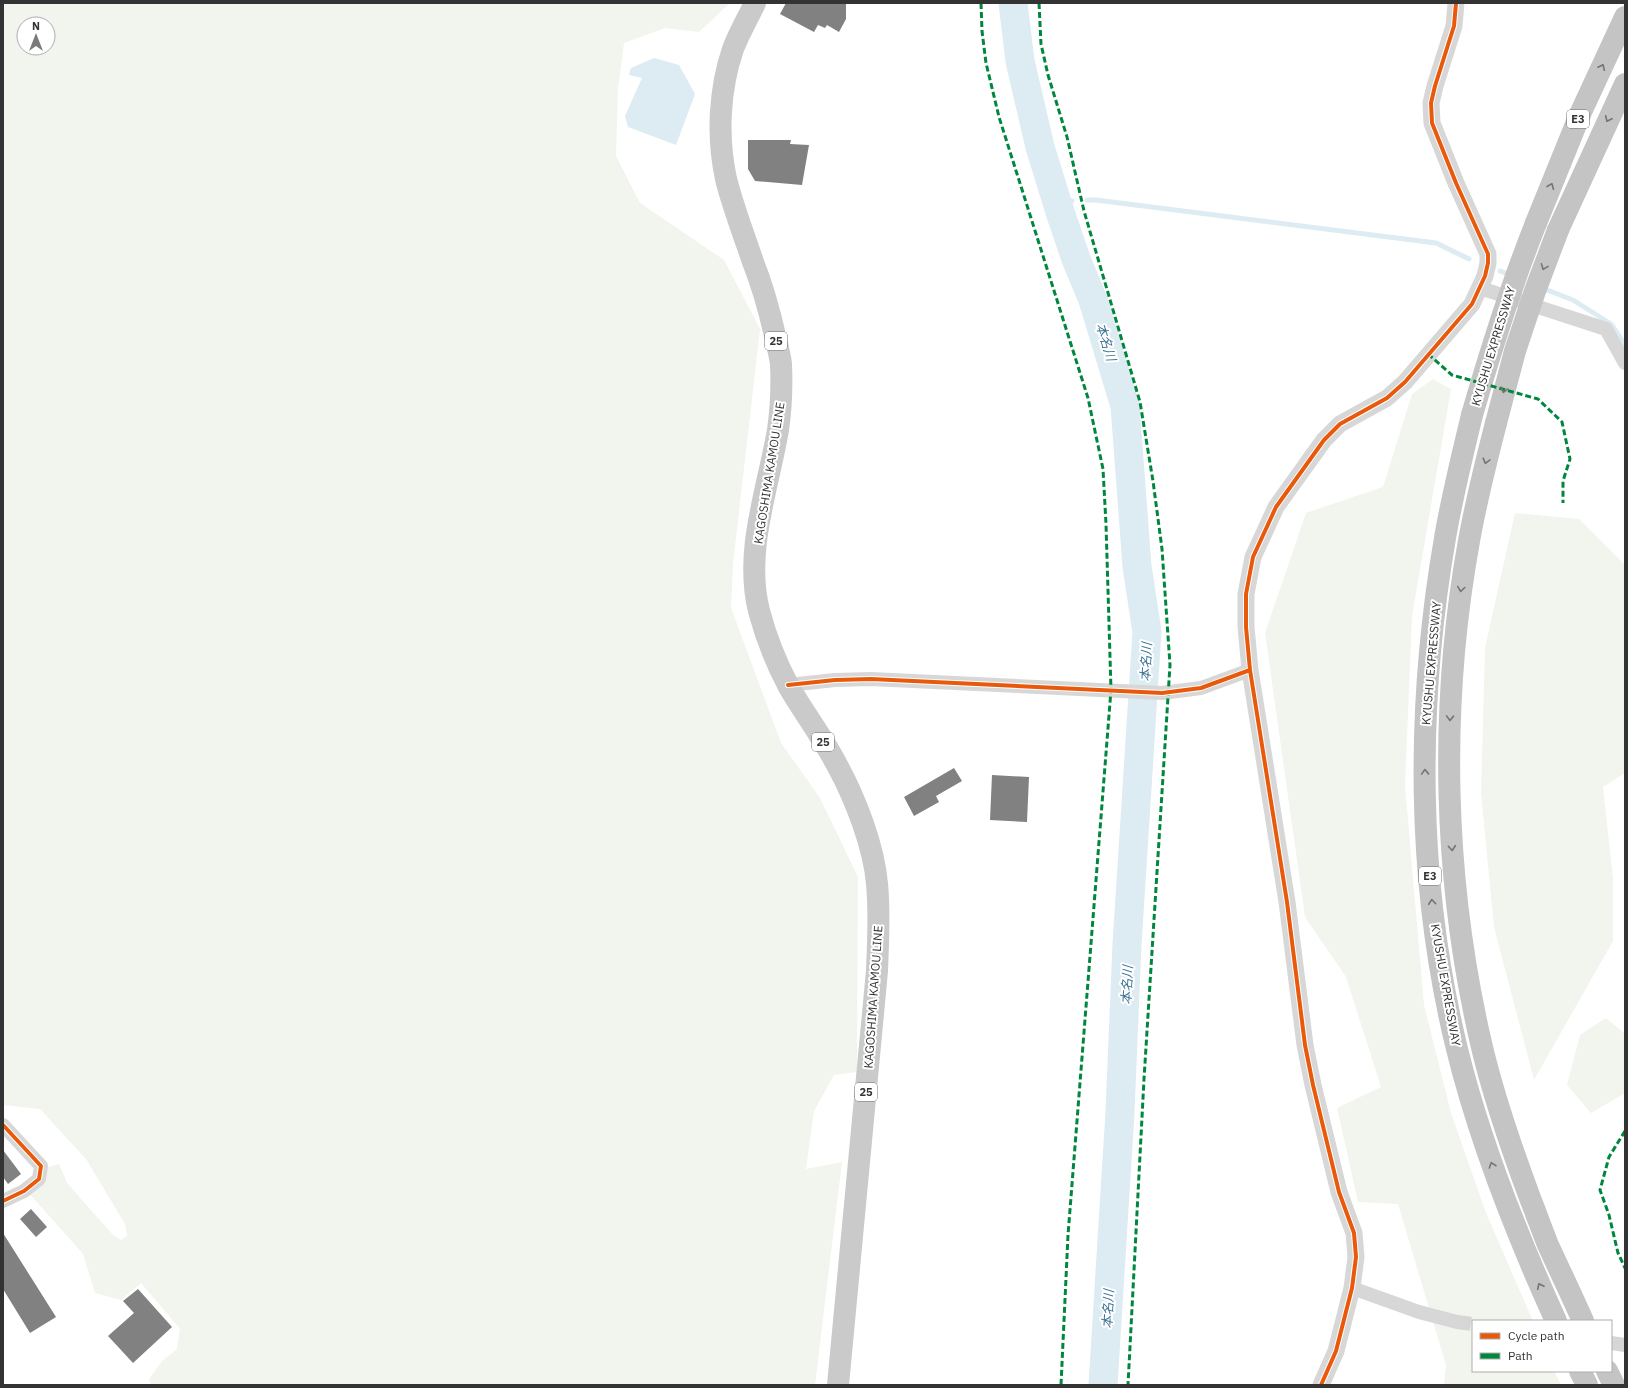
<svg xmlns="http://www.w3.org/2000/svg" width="1628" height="1388" viewBox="0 0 1628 1388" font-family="'IBM Plex Sans','Noto Sans JP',sans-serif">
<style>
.green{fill:#f1f5ed;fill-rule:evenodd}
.water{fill:#ddebf3}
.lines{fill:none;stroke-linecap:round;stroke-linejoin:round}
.stream{stroke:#ddebf3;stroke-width:5}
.river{stroke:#ddebf3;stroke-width:29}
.building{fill:#818181}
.minor-tunnel{stroke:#d6d6d6;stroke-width:14;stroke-dasharray:14 7;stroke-linecap:butt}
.minor{stroke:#d7d7d7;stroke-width:14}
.tertiary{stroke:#d7d7d7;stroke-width:17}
.primary{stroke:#cacaca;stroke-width:22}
.motorway{stroke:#c4c4c4;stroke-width:22}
.motorway-bridge{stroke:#c4c4c4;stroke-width:22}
.quiet{stroke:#00873e;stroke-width:3;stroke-dasharray:6 3;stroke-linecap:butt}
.cycleway-casing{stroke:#fff;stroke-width:6}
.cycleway{stroke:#e8590c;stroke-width:4}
.oneway{stroke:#747474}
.labels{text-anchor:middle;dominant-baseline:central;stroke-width:4;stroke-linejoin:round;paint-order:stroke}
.shield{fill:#fff;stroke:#707070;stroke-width:1}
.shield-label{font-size:11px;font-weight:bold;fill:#333}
.street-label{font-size:12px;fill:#333;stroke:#fff}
.water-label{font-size:13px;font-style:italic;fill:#3f7597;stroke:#fff}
</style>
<rect width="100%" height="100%" fill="#fff"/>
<path class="green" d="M3,3H730L699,32L665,28L624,43L618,89L616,156L640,203L724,260L760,329L733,564L731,608L781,743L820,798L858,877L857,1072L834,1075L814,1111L806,1169L842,1162L815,1385H151L149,1379L162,1361L177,1349L180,1329L141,1283L121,1300L95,1293L83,1254L28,1192L42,1183L48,1167L59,1164L67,1183L113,1235L121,1240L127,1236L125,1224L86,1159L40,1109L3,1105ZM24,24H48V48H24Z
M1433,379L1451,389L1412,616L1405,786L1424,1005L1451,1113L1486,1213L1533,1321H1473V1371H1554L1561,1385H1444L1446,1365L1398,1204L1358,1202L1337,1108L1381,1087L1346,977L1305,917L1265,633L1306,513L1383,487L1412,394Z
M1515,513L1579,519L1625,565V773L1603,787L1613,878V941L1534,1080L1494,927L1481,793L1485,648Z
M1606,1018L1625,1034V1093L1591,1113L1567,1085L1580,1035Z"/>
<path class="water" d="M654,58L679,65L695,94L676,145L628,127L625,116L642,78L629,75L631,68Z"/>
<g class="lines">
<path class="stream" d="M1087,200H1096L1436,243L1469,259
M1057,202L1072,201
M1500,271L1511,275
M1542,288L1573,300L1611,324L1625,345"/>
<path class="river" d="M1013,3L1020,61L1040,147L1060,212L1076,259L1093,300L1125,406L1137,566L1147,632L1127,944L1120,1112L1103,1385"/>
</g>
<path class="building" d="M786,3H846V19L839,32L827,25L825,28L818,25L814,32L780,14Z
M748,140H791L790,144L809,145L802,185L755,181L748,169Z
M954,768L962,781L936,796L939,802L914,816L904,797Z
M992,775L1029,777L1027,822L990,820Z
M3,1150L21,1174L8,1184L3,1177Z
M31,1209L47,1227L36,1237L20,1219Z
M3,1233L56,1317L30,1333L3,1289Z
M138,1289L172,1327L133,1363L108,1336L134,1313L123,1301Z"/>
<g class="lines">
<path class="minor-tunnel" d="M1457,1322L1473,1324
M1611,1343L1625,1345"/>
<path class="minor" d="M1480,288L1606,329L1625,363
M788,685L835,680L871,679L1162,693L1201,688L1250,670
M3,1125L41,1166L39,1179L24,1191L3,1201
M1352,1288L1419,1312L1457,1322"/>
<path class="tertiary" d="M1321,1385L1336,1351L1352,1288L1356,1257L1354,1233L1339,1192L1313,1085L1305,1045L1287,902L1250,670L1246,627V594L1253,557L1276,507L1324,440L1340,424L1387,398L1405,382L1472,304L1485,276L1488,263V254L1456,183L1432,123L1431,103L1435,86L1454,26L1456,3"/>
<path class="primary" d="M755,3C748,18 739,33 733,49C719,90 717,137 726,179C733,207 744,235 753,262C763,287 770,313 776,340C778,348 780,356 781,364C782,386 781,409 778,430C768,489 744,551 759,611C766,637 776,663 789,687C804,713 823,738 837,765C855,798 874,846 877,884C880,913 878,942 877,971L838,1385"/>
<path class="motorway" d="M1536,223L1581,112L1625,17
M1558,230L1625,84
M1472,415C1462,456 1452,497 1445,538C1416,706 1416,882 1457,1049C1480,1143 1516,1233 1556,1321
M1496,423C1486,462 1476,501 1469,541C1439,706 1443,879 1481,1043C1493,1095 1511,1147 1530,1198C1536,1213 1542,1230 1548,1245C1560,1271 1572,1296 1583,1321
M1580,1371L1587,1385
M1607,1371L1614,1385"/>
<path class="motorway-bridge" d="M1472,415C1491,349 1511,286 1536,223
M1496,423L1515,351L1535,291L1558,230"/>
<path class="quiet" d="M981,3L982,31L986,63L999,117L1088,398L1103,469L1106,524L1111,690L1068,1235L1061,1385
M1039,3L1041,44L1048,75L1067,137L1084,211L1140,402L1153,481L1162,549L1170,665L1144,1079L1128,1385
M1428,354L1452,375L1538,399L1562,422L1570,459L1563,481V503
M1625,1131L1609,1157L1600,1190L1609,1215L1618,1253L1625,1268"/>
<g class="cycleway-casing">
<path id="cycleway" d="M788,685L835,680L871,679L1162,693L1201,688L1250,670
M3,1125L41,1166L39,1179L24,1191L3,1201
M1321,1385L1336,1351L1352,1288L1356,1257L1354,1233L1339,1192L1313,1085L1305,1045L1287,902L1250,670L1246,627V594L1253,557L1276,507L1324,440L1340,424L1387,398L1405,382L1472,304L1485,276L1488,263V254L1456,183L1432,123L1431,103L1435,86L1454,26L1456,3"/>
</g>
<use href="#cycleway" class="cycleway"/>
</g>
<defs><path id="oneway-chevron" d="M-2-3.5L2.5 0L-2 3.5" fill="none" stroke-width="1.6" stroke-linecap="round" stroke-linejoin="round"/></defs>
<g class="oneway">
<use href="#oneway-chevron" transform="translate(1602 67) rotate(-65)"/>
<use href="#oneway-chevron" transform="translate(1608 119) rotate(115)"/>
<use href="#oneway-chevron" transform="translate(1551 186) rotate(-68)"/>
<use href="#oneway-chevron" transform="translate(1544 267) rotate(111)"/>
<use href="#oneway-chevron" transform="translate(1504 390) rotate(105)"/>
<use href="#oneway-chevron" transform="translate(1486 461) rotate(105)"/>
<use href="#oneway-chevron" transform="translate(1461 589) rotate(98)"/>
<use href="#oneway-chevron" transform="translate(1450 718) rotate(92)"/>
<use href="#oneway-chevron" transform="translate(1425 772) rotate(-92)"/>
<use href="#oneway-chevron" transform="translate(1452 848) rotate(85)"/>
<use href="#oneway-chevron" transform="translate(1432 902) rotate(-95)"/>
<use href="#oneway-chevron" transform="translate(1492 1165) rotate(-109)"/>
<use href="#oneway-chevron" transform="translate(1540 1286) rotate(-115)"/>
</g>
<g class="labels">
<g class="shield">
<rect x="1567" y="110" width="22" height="18" rx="3"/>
<rect x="765" y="332" width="22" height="18" rx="3"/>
<rect x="812" y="733" width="22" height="18" rx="3"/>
<rect x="1419" y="867" width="22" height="18" rx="3"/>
<rect x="855" y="1083" width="22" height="18" rx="3"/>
</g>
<g class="shield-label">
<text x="1578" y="119">E3</text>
<text x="776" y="341">25</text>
<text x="823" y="742">25</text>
<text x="1430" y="876">E3</text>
<text x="866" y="1092">25</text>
</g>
<g class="street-label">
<text transform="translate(1493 346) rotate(-73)">KYUSHU EXPRESSWAY</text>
<text transform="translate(769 473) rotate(-81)">KAGOSHIMA KAMOU LINE</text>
<text transform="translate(1431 663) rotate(-85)">KYUSHU EXPRESSWAY</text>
<text transform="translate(1446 985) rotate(80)">KYUSHU EXPRESSWAY</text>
<text transform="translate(873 997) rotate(-86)">KAGOSHIMA KAMOU LINE</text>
</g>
<g class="water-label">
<text transform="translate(1106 342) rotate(73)">本名川</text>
<text transform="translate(1146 662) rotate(-87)">本名川</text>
<text transform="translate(1127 985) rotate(-87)">本名川</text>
<text transform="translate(1108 1309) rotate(-87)">本名川</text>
</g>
</g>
<rect width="1628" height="1388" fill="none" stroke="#333333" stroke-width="8"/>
<rect x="1472" y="1320" width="140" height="52" fill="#ffffff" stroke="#adadad"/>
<rect x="1480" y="1333" width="20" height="6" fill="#e8590c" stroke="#adadad"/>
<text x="1508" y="1340" font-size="12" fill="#333333">Cycle path</text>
<rect x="1480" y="1353" width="20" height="6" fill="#00873e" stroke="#adadad"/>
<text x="1508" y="1360" font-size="12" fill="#333333">Path</text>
<g transform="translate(36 36)"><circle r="19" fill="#ffffff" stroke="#adadad"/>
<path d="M0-3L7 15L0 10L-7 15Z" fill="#7a7a7a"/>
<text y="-6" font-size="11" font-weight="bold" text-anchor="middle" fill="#333333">N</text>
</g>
</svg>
